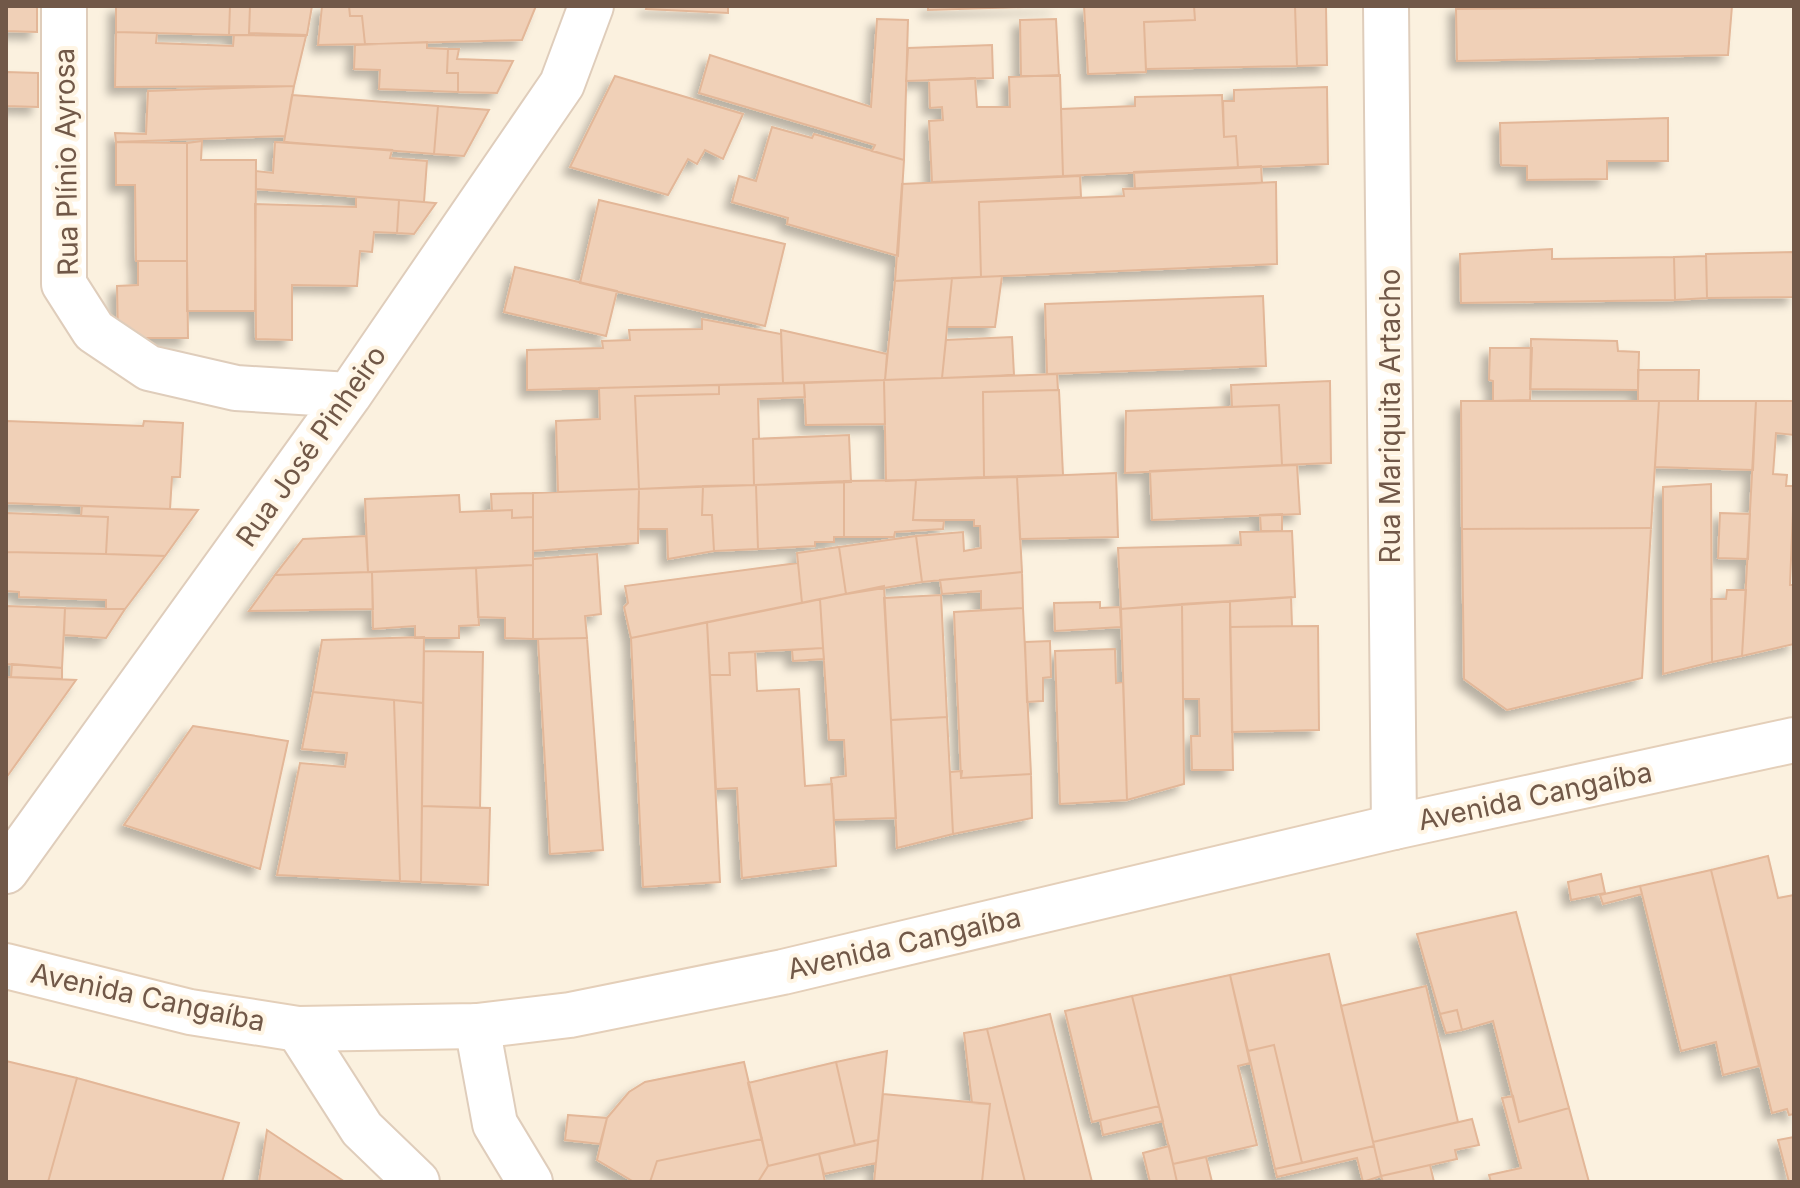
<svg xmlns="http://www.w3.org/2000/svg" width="1800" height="1188" viewBox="0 0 1800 1188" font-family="Inter,sans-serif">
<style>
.building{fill:#f0d0b7;stroke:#e3b798;stroke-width:2;filter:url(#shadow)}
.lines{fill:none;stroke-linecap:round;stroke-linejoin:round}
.minor-casing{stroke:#dfcdbb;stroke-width:48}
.tertiary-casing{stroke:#dfcdbb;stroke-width:48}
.secondary-casing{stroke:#e4cfb9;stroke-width:48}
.minor{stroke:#fff;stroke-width:44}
.tertiary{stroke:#fff;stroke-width:44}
.secondary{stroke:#fff;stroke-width:44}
.labels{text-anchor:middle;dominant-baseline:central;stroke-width:8;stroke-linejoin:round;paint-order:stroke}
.street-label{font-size:28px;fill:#715848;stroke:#fff5e4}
</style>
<defs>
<filter id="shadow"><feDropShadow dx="-7" dy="7" stdDeviation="4" flood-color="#0004"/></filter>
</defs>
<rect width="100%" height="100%" fill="#fbf1df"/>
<path class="building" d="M6,6H37V32L6,31Z
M116,6H230L229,35L116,32Z
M230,6H250L249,35H229Z
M250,6H312L307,35L249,33Z
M322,6H349L350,16H362L365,44L318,45Z
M349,6H536L522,40L365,44L362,16H350Z
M647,6H728V13L646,9Z
M928,6H1058L928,10Z
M1084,6H1194L1195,20L1144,22L1146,72L1088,74Z
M1194,6H1295L1297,66L1146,69L1144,22L1195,20Z
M1295,6H1326L1327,65L1297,66Z
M1456,6H1594V7L1456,9Z
M1732,6L1728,55L1457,61L1456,9Z
M877,19L908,20L904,160L872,151L875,145L699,93L710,55L871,107Z
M1056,19L1059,76H1021L1020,20Z
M116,32L157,33L156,43L233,46L234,35L306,36L294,86L115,87Z
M427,42V48L448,49L447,73H458V92L379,89L380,70L354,69L355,45Z
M992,45L993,78L906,81L908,48Z
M448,49H459L457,59L513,61L497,93L458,92V73H447Z
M6,72L38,73V107L6,106Z
M1060,75L1063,176L932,182L929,121L943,120L942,107L930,108L929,80L975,78L977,107H1010L1009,77Z
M615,76L743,114L723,159L705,150L697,164L688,159L668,195L570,167Z
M294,86L285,136L116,142L115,133L146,134L148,91Z
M1327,87L1328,164L1238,168L1236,136L1224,137L1223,101H1234V90Z
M292,95L438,106L434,154L284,142Z
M1222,95L1224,137L1236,136L1238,168L1063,176L1061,109L1135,106V97Z
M438,106L489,110L464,156L434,154Z
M1668,118V161H1607V179L1527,180V166L1501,165L1500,123Z
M772,127L812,138L814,134L904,160L898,256L787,224L788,218L732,202L739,176L756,181Z
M202,141L201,160H256L255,311H187V143Z
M116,142L187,143V261H136L135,185H116Z
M275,142L392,150L390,158L427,161L424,202L256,189V171L273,173Z
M1261,166L1262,183L1135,189L1134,172Z
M1080,176L1081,197L979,202L981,277L895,281L902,184Z
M1276,182L1277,264L981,277L979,202L1124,196L1123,189Z
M356,197L399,200L397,233L374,232L372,252L360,251L357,286L292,285V340L256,339L255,204L356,207Z
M399,200L436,203L414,234L397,233Z
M599,200L785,244L765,326L580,283Z
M1552,249V259L1674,257L1675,300L1461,303L1460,254Z
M1794,252V297L1707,298L1706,254Z
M1706,256L1707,298L1675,300L1674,257Z
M138,261H187L188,338H118L117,286L138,285Z
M515,267L617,291L606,336L504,312Z
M1002,276L995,327H947L952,278Z
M952,278L942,378L885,380L895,281Z
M1263,296L1266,366L1047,374L1045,304Z
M702,319L781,334L783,383L527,390V350L603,348L602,341L630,340L629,330L702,329Z
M781,330L887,354L885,380L783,383Z
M1012,337L1014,375L942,378L946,340Z
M1531,339L1617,341L1618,351L1639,352L1638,390L1530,389Z
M1490,348H1532L1530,400L1493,401V381L1489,380Z
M1638,370H1699L1698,401H1638Z
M1057,374L1058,390L983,392L984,477L886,481L884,380Z
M884,380L885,424L806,425L804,383Z
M1330,381L1331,463L1282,465L1279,405L1232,407L1231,385Z
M804,383L805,397L758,399L759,439H753L754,485L639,489L635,396L719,394V385Z
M719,385V394L635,396L639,489L558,492L556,421L600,419L599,388Z
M1059,390L1063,475L984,477L983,392Z
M1461,401H1659L1651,528L1462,529Z
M1659,401H1756L1753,470L1655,467Z
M1756,401H1794V435L1776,433L1773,474L1787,475L1786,486H1794L1790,585H1794V644L1742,656Z
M1279,405L1282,465L1125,473L1126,411Z
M6,421L143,426L144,421L183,423L180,477H172L170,509L6,503Z
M849,435L851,482L754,485L753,439Z
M1297,465L1300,514L1152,520L1150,471Z
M1116,473L1118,537L1020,539L1017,477Z
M1017,477L1022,572L922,582L916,536L963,532L964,551L981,548L980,526H974V520H913L916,480Z
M916,480L913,520L944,521L943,529L895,532L894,537H844V481Z
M844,481V537H834V542H815V546L758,549L756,485Z
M1711,484L1712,662L1663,674V487Z
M756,485L758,549L714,551L712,515H702L703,486Z
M703,486L702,515H712L714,551L668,559L667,529H638L639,489Z
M639,489L638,543L533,551V493Z
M533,493V517L512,518V510L492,511L491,494Z
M459,495L460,512L512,510V518L533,517V565L368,572L365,499Z
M82,506L170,509L198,510L165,556L106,554L108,517L81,516Z
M6,513L108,517L106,554L6,552Z
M1720,513L1750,514L1748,559L1718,558Z
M1282,514V531H1261L1260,515Z
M1651,528L1642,678L1507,710L1464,679L1462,529Z
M1292,531L1295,597L1121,609L1118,548L1241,545L1240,532Z
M366,536L368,572L275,575L303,539Z
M916,536L922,582L846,594L839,547Z
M839,547L846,594L802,603L797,553Z
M6,552L106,554L165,556L125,609H106V600L19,597V592L6,591Z
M597,554L601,614L585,616L587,638L533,639V559Z
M798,563L802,603L631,638L624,607L628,603L625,586Z
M533,565V639L505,638V618L478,617L476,568Z
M476,568L479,625L459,626V638H415V626L373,629L372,572Z
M372,572L373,609L249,611L275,575Z
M1022,572L1023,608L981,610V591L942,594L940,580Z
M884,586L896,818L834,820L831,778L846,776L844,740H829L820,599Z
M1727,590H1746L1742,656L1712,662L1711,599H1726Z
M941,595L947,717L891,720L884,598Z
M1291,597L1292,626L1230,627V601Z
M820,599L823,648L729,653L730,675H710L707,622Z
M1230,601L1233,770H1192L1191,736H1200L1199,699H1183L1182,604Z
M1100,602V608L1120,607L1121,627L1055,631L1054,603Z
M1182,604L1184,784L1127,800L1121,609Z
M6,606L65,608L62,668L6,664Z
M65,608L106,609H125L106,638L64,635Z
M1023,608L1031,774L961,778L954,612Z
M707,622L720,882L643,887L631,638Z
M1318,626L1319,730L1232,732L1230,627Z
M424,637L423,703L313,692L322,640Z
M587,638L603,850L550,854L538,639Z
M1050,641L1051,677L1043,678V701L1027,702L1025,642Z
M823,648L824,659L793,661L792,650Z
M1115,649L1116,683L1123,682L1127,800L1060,804L1055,651Z
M424,651L483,652L480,808L422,806Z
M755,652L757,691L799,689L805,786L832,784L836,866L742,878L737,788L716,789L710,675H730L729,653Z
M12,664L62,668V679L11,677Z
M6,677L76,680L6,778Z
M313,692L394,700L400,881L277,875L300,763L345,767L347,753L302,749Z
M394,700L423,703L421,882L400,881Z
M947,717L953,834L897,848L891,720Z
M193,726L288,741L260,869L124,825Z
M962,771L961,778L1031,774L1032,818L953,834L950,772Z
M422,806L490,808L488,885L421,882Z
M1768,856L1778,898L1794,895V1114L1789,1115L1787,1109L1772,1113L1711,870Z
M1711,870L1759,1066L1723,1075L1716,1042L1681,1051L1640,886Z
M1601,874L1605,893L1571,900L1568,882Z
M1640,886L1642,894L1603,904L1600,895Z
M1516,912L1569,1108L1519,1122L1493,1021L1462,1030L1457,1010L1440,1014L1417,934Z
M1329,954L1374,1146L1302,1163L1274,1045L1248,1051L1230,975Z
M1230,975L1250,1063L1238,1066L1257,1145L1173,1164L1132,996Z
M1426,986L1458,1122L1373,1142L1341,1006Z
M1132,996L1159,1106L1092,1122L1065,1011Z
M1457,1010L1462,1030L1446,1033L1440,1014Z
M1050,1014L1092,1182H1025L987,1029Z
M987,1029L1025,1182H982L990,1104L972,1103L964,1033Z
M1274,1045L1302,1163L1275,1169L1248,1051Z
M887,1051L878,1140L855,1145L836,1062Z
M6,1061L77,1078L48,1182H6Z
M744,1062L762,1139L657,1161L650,1182H634L597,1160L607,1118L629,1092L645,1082Z
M836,1062L855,1145L768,1166L748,1083Z
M77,1078L239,1123L222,1182H48Z
M883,1094L990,1104L982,1182H874Z
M1513,1096L1519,1122L1569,1108L1589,1182H1491L1489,1175L1521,1168L1502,1098Z
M1159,1106L1163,1121L1103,1135L1100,1120Z
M568,1115L607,1118L600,1144L565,1140Z
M1472,1119L1479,1145L1455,1150L1457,1159L1381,1176L1373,1142Z
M267,1130L345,1182H259Z
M1794,1137V1182H1789L1778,1140Z
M762,1139L768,1166L758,1182H650L657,1161Z
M878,1140L876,1163L824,1174L819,1154Z
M1169,1146L1177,1182H1150L1143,1153Z
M1374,1146L1381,1176L1363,1182L1357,1158L1277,1177L1275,1169Z
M819,1154L825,1182H758L768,1166Z
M1206,1157L1212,1182H1177L1173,1164Z
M1430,1165L1434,1182H1383L1381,1176Z"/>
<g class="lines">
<g class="minor-casing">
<path id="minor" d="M64,6V284L94,331L149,368L236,388L349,395
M1386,6L1394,827
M6,871L349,395L562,84L591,6"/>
</g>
<g class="tertiary-casing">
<path id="tertiary" d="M477,1026L495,1124L530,1182
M298,1029L362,1129L417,1182"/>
</g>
<g class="secondary-casing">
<path id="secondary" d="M6,966L190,1012L298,1029L477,1026L570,1015L783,972L1394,827L1794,740"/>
</g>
<use href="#minor" class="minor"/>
<use href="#tertiary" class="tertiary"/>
<use href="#secondary" class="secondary"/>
</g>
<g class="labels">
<g class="street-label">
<text transform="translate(66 162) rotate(-91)">Rua Plínio Ayrosa</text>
<text transform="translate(1390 416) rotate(-90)">Rua Mariquita Artacho</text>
<text transform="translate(311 446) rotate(-55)">Rua José Pinheiro</text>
<text transform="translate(1535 796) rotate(-12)">Avenida Cangaíba</text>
<text transform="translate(904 943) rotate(-13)">Avenida Cangaíba</text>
<text transform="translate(148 997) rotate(12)">Avenida Cangaíba</text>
</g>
</g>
<rect width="1800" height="1188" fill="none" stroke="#715848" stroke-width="16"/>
</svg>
